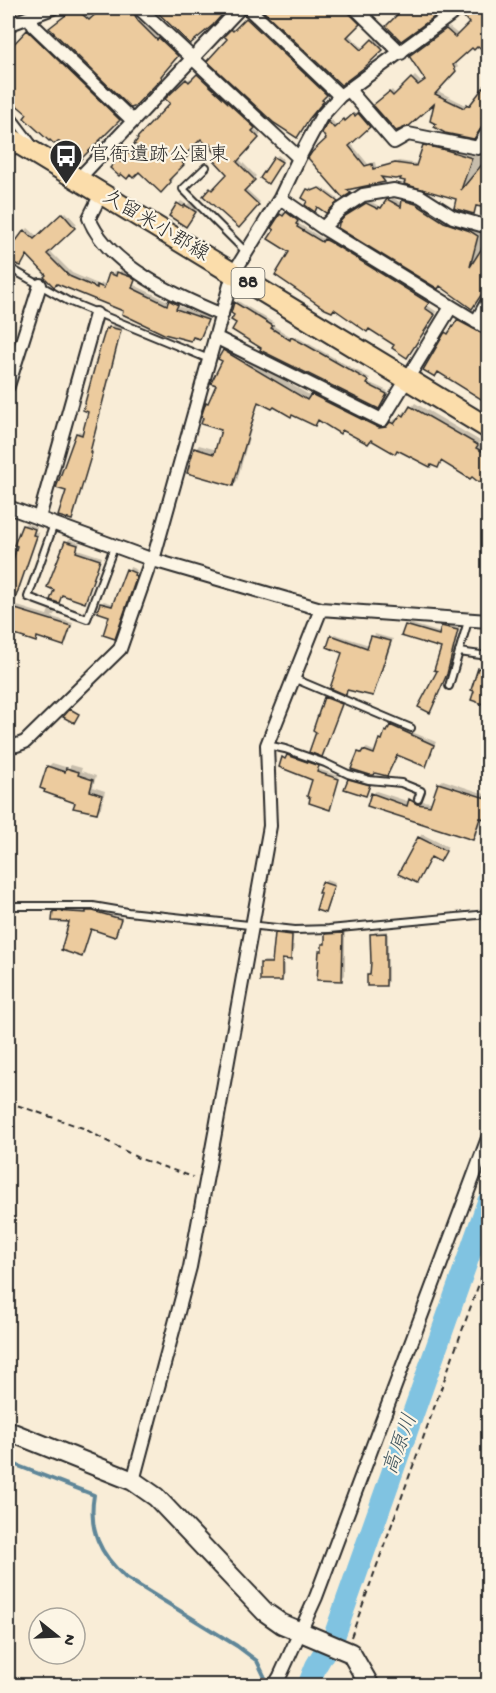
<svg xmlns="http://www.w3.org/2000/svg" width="496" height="1693" viewBox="0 0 496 1693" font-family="'Gochi Hand','Klee One',sans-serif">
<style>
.shadow{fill:#0003}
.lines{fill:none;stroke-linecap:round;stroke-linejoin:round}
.stream{stroke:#5e8698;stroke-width:4}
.river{stroke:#80c3e1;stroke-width:22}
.building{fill:#eccb9e;stroke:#2b2b2b;stroke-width:1.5}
.lane-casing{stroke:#2b2b2b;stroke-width:10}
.street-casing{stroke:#2b2b2b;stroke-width:16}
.secondary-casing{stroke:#2b2b2b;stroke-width:22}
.primary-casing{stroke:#2b2b2b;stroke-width:24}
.path{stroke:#2b2b2b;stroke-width:2;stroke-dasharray:6 4.5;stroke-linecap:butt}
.lane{stroke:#fcf5e5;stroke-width:6}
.street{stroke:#fcf5e5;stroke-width:12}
.secondary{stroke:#fcf5e5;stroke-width:18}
.primary{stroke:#fbddab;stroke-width:20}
.labels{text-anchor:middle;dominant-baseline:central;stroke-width:4.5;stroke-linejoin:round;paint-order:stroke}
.shield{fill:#fcf5e5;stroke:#6a6863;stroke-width:1.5}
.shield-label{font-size:18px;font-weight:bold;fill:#2b2b2b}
.poi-label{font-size:20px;fill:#2b2b2b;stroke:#fcf5e5;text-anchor:start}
.street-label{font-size:20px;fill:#2b2b2b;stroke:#fcf5e5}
.water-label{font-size:21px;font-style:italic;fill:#445962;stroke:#fcf5e5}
</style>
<rect width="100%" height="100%" fill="#f9edd7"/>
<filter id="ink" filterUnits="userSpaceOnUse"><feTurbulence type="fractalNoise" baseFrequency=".0167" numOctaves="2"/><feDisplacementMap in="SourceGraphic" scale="12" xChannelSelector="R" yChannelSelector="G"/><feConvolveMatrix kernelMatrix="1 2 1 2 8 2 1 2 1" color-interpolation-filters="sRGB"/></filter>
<g filter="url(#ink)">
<path class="shadow" d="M8,8H21L8,13Z
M76,8H82L92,18L104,8H133L141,18L161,38L163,37L180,53L162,73L164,75L131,106L53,26Z
M155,8H227L190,42Z
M262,8H348L361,21L348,34L364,49L376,38L384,46L364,66Z
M472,8H474L478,12L483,8H488V34L455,61L458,67L436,90L468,106L471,103L488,116L476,134L437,100L375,105L392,90L396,95L415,76L422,83L427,80L413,53L449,27L459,35L471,23L469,10Z
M250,17L329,92L312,114L227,36L235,28L237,30Z
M30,29L122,117L79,159L8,96V47L10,49Z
M201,72L257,125L253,128L261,134L238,158L256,176L245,188L260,202L239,226L205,196L214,187L216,189L229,174L215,147L201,137L189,149L190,151L183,159L185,161L170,176L173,179L162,189L139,170L112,168L121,158L124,161L172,103L167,99L190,78L193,81Z
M361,111L372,124L350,142L368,164L375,162L376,167L399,161L419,164L424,146L427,143L488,159V204L485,207L477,205L473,213L458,198L406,180L405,176L388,177L384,180L350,188L352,190L343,196L328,139L323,133L332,120L337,127L347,118L349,119L356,112L358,114Z
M278,155L283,159L271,180L275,158Z
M321,187L338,199L325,211L318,206L316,208L308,190L310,188L315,190Z
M8,191L12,196L8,201Z
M393,198L403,204L406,198L419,202L473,228L488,239V283L350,214L370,201L381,207L385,206Z
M181,201L187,205L189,203L198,209L189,222L178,204Z
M289,211L299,218L297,221L300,222L299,224L325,240L327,238L430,300L427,305L437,312L409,353L397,345L281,215L283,212L286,214Z
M66,212L77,224L49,250L72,273L100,285L102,283L106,285L114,271L119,273L121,270L135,275L137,277L134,285L170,302L174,298L180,301L178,306L210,317L202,334L199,337H194L191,340L125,311L48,275L28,254L21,264L8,259L14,244L28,228L38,237Z
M238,301L274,323L272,325L293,338L295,336L370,378L368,382L388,391L381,405L263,348L238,322L235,303Z
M460,318L488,334V402L439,371L425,369L447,333L449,330L451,332Z
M113,325L122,328L91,450H93L74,516L72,518L68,489L77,433L79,431L84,433L107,329Z
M227,347L311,396L316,391L383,424H390L395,419L398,421L402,415L405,411L408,412L415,403L480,441L479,444L488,450V479L442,460L437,466L402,450L319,419L315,424L274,405L259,401L237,481L233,485L196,449L199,445L217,450L222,429L207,403L211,399L218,384L224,361V351Z
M26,523L37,527L35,532L39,533L14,605L47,615L49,610L56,612L52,617L73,623L63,644L38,637L35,640L8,627V578L23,525Z
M69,539L80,543L77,549L102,557L85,601L63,594L59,601L67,542Z
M130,567L137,570L136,572L138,573L114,638L111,615L101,603L104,601L114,604Z
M409,623L441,633L445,624L459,627L452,660L430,711L442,647L407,626Z
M335,634L369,645L375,634L393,639L375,692L372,695L348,690L345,693L344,652L332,636Z
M482,666L488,668V704L479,668Z
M328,695L344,702L322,755L326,698Z
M393,724L436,742L426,765L398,754L387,775L359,753L367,748L376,752L380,740L384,738L386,732Z
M291,754L320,764L318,769L339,776L329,807L312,797L314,779L284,758Z
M52,763L69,768L71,765L82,768L81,771L96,776L93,787L105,791L101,808L97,812L75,807L77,802L48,767Z
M443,780L488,795V809L482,817L476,835L473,838L372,794L376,791L410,802L414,797L421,801L432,802L439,783Z
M422,834L448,847L440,860L432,856L416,881L419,838Z
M326,880L335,883L327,909L324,911L323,883Z
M57,910L88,911L95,910L122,917L114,935L92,928L82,955L71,921L55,912Z
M345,930V975L341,979L320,951L326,943V935L330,931Z
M279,931L294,933L292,945H294L293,955L291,958H284V977L281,980L262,963L264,961H274L276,934Z
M388,931V982L386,984L368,975L372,972V934L375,932Z"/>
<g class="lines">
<path class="stream" d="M8,1462L94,1495C88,1530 100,1554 125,1577L237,1646L257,1661L269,1686"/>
<path class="river" d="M308,1686L316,1666L335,1634L488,1202"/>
</g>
<path class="building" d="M75,8L89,20L102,8H131L138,21L157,40L159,38L178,56L161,76L162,78L134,107L131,108L49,28Z
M153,8H187L195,14L202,8H228L213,25L190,44Z
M260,8H344L360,24L347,37L361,50L372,39L383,50L365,67L341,85Z
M404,8H442L434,17L401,41L386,26Z
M470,8H489V55L478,46L474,50L472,48L453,65L456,71L435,94L464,108L467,104L469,106L489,80V109L482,118L486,119L484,124L474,139L445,133L434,127L436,124L430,121L434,104L409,126L396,131L373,105L389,92L393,96L411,78L418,85L425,80L409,56L446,29L455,37L469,23L463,16Z
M246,18L327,95L322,100L324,101L309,119L297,138L274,123L207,61L227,39L224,36L231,29L233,31Z
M27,30L120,120L79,161L58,141L54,144L50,140L49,141L24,118L27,114L8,98V50Z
M197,74L255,128L252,131L259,138L237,162L255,180L244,191L259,205L239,228L203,196L210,188L212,190L227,174L214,160L218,156L212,149L213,147L210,144L208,146L201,139L187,153L189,155L182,162L184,165L169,180L171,182L161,193L139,172L133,178L130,175L127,179L121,174L119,176L110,168L117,160L120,162L136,146L134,144L138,139L137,138L170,103L165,99L186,79L189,82Z
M358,113L370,127L349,146L365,166L372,164L373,169L395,163L416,166L423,145L446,150L472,158L461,190L489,156V197L486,208L476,206L474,214L456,209L454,208L456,199L404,184L405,181L400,180L401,178L395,179L381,177L385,182L347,190L351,193L343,198L308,158L312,152L326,139L322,133L328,121L334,128L344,119L345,121L353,114L355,116Z
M274,157L282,162L268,184L260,178Z
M319,188L338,202L326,213L317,207L315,212L305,205L307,201L302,198L307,189L312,191Z
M387,199L401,207L402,200L416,204L444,222L470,231L478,236L470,267L489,237V283L472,309L440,286L438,289L338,228L339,223L345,216L366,203L378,209L379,207L381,208Z
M177,203L183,207L185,205L196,212L186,227L169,216Z
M286,212L298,221L296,224L298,225L297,227L322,242L324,239L330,242L429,303L425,308L435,315L407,358L392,348L394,345L369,329L367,332L334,309L332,312L325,309L275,275L289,252L268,239L274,230L271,228L280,214L283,216Z
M62,213L75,228L47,254L69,276L97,288V285L104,288L109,273L116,276L117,272L131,277L135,280L132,288L167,305L169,300L178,305L176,309L208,320L200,339L193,337L191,341L164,334L122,314L123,311L57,284L54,287L44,277L46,275L27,255L21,266L8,261V252L24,230L34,239Z
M234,302L273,326L271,328L290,340L291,337L306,345L369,381L367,384L387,394L379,409L260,350L261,348L232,330L236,323L231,320L234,315L231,313Z
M457,320L489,337V404L438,372L435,377L423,370L445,332L448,334Z
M109,327L121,330L90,452L92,453L72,520L58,516L66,491L56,488L76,433L82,435L88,412L83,410L99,351L106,328L108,329Z
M223,350L307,400L311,394L379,428L386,427L390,422L394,424L401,414L404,416L410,406L478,445L476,448L489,455V482L484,479L483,482L477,481L472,477L470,479L441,461L438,468L431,465L430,467L401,452L397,450L395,454L371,440L368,444L342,430L340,434L318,420L315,426L292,415L291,417L274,407L272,409L258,402L233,486L187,473L194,448L214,454L221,430L201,424L203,418L201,417L206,402L208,403L216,385L211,383L222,361L218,359Z
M22,525L35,529L33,535L37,536L12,608L71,626L64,646L37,637L36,642L9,633L10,630L8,629V577L17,546L14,545Z
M65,541L78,545L76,552L100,560L85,603L62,595L59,603L50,600L54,590L47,587Z
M126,569L135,573L134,575L137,576L115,639L103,635L109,616L97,612L100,603L112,606Z
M405,625L439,635L441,626L458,630L447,674L430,713L418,707L437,671L434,670L441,648L401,636Z
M331,635L367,648L371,636L391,641L373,696L347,690L346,695L330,688L342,653L327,647Z
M478,668L489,671V706L471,700L474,691L471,690Z
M324,697L342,704L322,757L309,752L316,732L313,730Z
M70,709L79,714L74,723L63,717Z
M390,725L434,745L426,767L397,755L387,776L375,773L374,775H370L351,769L358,752L361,753L363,750L374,754L379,739L382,740L385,731L387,732Z
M287,755L319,766L317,772L339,779L330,810L309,803L310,798L307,796L312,780L279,767L282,757L285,759Z
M47,766L65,772L66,768L79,772L78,775L93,780L90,791L102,795L97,813L73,808L75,803L44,792L45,790L40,788Z
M348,779L370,785L366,796L344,789Z
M438,783L489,799V820L480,818L473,840L367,806L371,793L407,806L409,799L417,804L430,806Z
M418,837L446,851L440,862L431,857L417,883L398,874Z
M322,882L334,886L325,913L316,910L321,893H318Z
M53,911L86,913V911H93L121,919L115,937L91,929L82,957L61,950L69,922L52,921Z
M275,933L292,935L291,960L282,959V981H260V963H272Z
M343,933L342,981L317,980L319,951H322V944H325V934Z
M386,933V986H367V975H370L371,962L370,934Z"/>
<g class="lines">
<g class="lane-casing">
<path id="lane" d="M8,111L33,144
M206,167L183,189L246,252
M8,267L68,301L209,359
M54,524L28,597L87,619L114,547
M459,652L488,656
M293,678L411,728
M449,686L468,621
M267,745L285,749L325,763L348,774L369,780L401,783L421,791L418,799
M8,906H93L128,912L295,930L329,929L488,914"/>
</g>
<g class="street-casing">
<path id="street" d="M139,8L299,158
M248,8L340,96
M355,8L401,53
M29,17L34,26L132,120
M8,25L53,8
M349,90L394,142L408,134L478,148L488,131
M79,181L85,172L240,8
M101,194L89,218C107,265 178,297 222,315
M280,198L323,228L488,329
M323,228L340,210L363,195L394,190L420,196L453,217L488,227
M476,322L488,301
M215,337L382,420L451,307
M8,386L40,285
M8,507L153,560L321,609L488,621
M39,518L96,314
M153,560L233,274L280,198L299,158L321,117L340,96L460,8
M8,746L17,745L25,742L120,649L151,560
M133,1481L190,1267L215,1133L270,826L267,745L321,609
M274,1686L280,1676L316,1597L488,1138"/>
</g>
<g class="secondary-casing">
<path id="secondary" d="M8,1431L133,1481L156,1497L265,1612L282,1624L351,1653L370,1686"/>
</g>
<g class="primary-casing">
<path id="primary" d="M8,137L488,428"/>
</g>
<path class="path" d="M8,1102L83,1128L138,1158L193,1177
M351,1637L488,1259"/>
<use href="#lane" class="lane"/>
<use href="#street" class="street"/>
<use href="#secondary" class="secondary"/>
<use href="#primary" class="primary"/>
</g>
</g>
<defs>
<g id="bus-pin" transform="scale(1.725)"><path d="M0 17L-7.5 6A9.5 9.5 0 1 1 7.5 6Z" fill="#2b2b2b" stroke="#fcf5e5"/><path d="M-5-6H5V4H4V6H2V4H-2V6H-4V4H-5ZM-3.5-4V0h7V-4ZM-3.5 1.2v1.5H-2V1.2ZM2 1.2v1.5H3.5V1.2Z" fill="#fff"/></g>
</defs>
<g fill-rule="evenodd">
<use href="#bus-pin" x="66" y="156"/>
</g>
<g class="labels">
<rect class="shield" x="231.5" y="268" width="33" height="30" rx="4.5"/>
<g class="shield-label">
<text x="248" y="283">88</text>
</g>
<g class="poi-label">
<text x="89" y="156">官衙遺跡公園東</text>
</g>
<g class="street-label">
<text transform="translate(155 227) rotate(31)">久留米小郡線</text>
</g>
<g class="water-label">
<text transform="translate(402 1445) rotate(-70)">高原川</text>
</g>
</g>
<rect width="496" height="1693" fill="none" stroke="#fcf5e5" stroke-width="30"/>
<rect x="15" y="15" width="466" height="1663" fill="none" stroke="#2b2b2b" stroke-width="2" filter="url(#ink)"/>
<g transform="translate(57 1636) rotate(108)"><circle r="28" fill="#fcf5e5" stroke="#a8a49b" stroke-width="1.5"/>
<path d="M0-4.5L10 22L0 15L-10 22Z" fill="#2b2b2b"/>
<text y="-9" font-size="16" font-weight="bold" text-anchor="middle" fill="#2b2b2b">N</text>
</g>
</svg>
